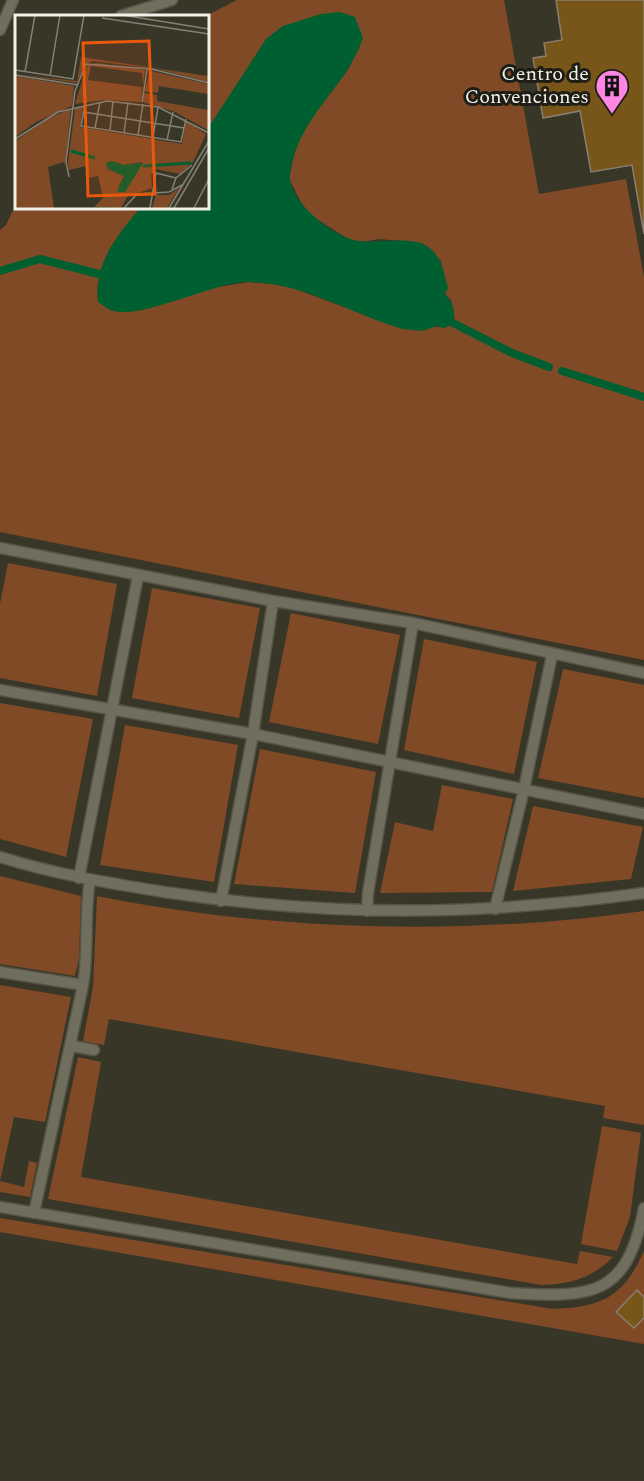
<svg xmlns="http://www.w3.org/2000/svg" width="644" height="1481" viewBox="0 0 644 1481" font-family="Spectral,serif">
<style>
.green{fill:#804a27}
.water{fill:#005f30}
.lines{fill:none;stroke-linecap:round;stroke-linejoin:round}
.stream{stroke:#005f30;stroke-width:8}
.building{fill:#785518;stroke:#8a7f71;stroke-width:1.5}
.service-casing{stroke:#565447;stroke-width:13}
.service{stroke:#706f5e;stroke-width:10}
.labels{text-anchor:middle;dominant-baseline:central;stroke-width:6;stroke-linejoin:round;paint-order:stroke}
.poi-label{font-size:20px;fill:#f2f1e7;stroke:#1e1d16;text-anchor:end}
.inset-river{fill:none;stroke:#005f30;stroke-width:3}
.inset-road{fill:none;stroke:#828174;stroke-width:1.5}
.view{fill:#e8590c;fill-opacity:0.15;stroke:#e8590c;stroke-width:3}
.inset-edge{fill:none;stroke:#f2f1e7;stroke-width:3}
</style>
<rect width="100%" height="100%" fill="#373627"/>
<path class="green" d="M237,0H504L539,194L626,179L644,277V660L0,532V230L6,225L16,204V207H141C117,236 94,263 98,302L138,310L213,288L248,282L285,285L403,329L450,326L455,320L451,300L444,293L441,261L422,243L380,239L362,242L348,239L306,212L289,179L296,145L307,123L347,71L360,46L283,26L266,40L207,130L206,16Z
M8,563L117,584L97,696L0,678V604Z
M152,588L260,608L239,718L132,698Z
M291,613L400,635L378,744L269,722Z
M424,639L537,662L514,774L404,750Z
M563,669L644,685V798L538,778Z
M0,703L93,719L66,857L0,839Z
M125,725L238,745L214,882L100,865Z
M260,749L376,772L355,893L234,884Z
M442,785L513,799L492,892L380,893L395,822L433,831Z
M533,806L643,827L631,879L513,891Z
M0,876L81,896L79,959L75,976L0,964Z
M97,896C269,931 470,936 644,911V1125L603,1118L605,1106L109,1019L104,1045L83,1041L93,987Z
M0,985L71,997L45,1122L14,1117L0,1181L24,1187L29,1161L37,1163L30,1197L0,1192Z
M78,1057L101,1062L81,1177L577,1264L580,1251L613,1257C591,1279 570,1284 541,1285L48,1199Z
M602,1126L641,1133L630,1217L617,1251L581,1244Z
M0,1218L553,1309C601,1307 623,1298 644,1251V1297L636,1290L617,1312L634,1328L644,1318V1344L0,1232Z"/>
<path class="water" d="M340,12L355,17L363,38C345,90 299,115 290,173C286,200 335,239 360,241C374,243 409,237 423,244C442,253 443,271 448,288L445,294C453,304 458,314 450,326L443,328L437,326L422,331L403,329C351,314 303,282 247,282C211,283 143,319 114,311C108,310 103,305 98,302C94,263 117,236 141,207H207V130L266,39L283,26L321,14Z"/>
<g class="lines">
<path class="stream" d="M0,271L40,259L99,274
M453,323L512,353L549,367
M562,371L644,397"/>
</g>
<path class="building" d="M556,0H644V234L632,165L591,172L580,111L543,118L533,58L546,56L544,43L562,40Z
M637,1290L644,1297V1318L634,1328L616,1312Z"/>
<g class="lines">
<g class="service-casing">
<path id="service" d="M121,16L172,0
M0,30L13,0
M0,548L273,601L413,623L644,673
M0,690L253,734L644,814
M0,857C54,874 109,883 164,892C330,917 479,916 644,893
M79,878L138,576
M221,901L253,734L273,601
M495,909L524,789L552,655
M367,911L368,893L413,623
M0,972L83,985
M72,1046L94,1050
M0,1207L511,1293C592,1298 627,1297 644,1208
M34,1213L83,985C89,950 84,915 90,880"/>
</g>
<use href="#service" class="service"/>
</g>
<defs>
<g id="building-pin" transform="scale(1.725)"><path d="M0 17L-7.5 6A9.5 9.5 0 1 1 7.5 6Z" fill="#fd86e2" stroke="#1e1d16"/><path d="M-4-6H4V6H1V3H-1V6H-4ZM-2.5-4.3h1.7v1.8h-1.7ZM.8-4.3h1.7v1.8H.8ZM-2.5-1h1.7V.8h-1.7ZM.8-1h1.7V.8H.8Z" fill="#111"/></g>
</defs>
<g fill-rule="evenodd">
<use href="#building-pin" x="612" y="86"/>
</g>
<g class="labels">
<g class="poi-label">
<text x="589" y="74">Centro de<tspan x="589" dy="23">Convenciones</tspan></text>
</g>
</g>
<g transform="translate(15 15)">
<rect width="194" height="194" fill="#373627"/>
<path d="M66,42L193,61V67L142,54L78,46L70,49L62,68L0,59L62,66ZM82,48L130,55L128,70L127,58L76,51L73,65L127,72L126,87L89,85L60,89L71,53L72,50ZM132,55L193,69V79L144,71L143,78L129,76L135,57ZM0,61L59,71L57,91L21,107L0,122ZM128,78L142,80V86L193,95V115L160,97L128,87ZM68,91L65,112L167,129L171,106L191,119L178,147L165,159L141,154L136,160L137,173L112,182L106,193L79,192L88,183L83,161L74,163L71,151L54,155L53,148L60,94ZM95,146L109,150L127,147L110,177L103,173L109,161L93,154ZM56,94L50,150L48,147L33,152L39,193H0V126L36,102ZM165,172L152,193H137L141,180H154Z" fill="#804a27" fill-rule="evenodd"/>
<path d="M97,146L109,150L128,148L110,177H102L109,161L93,154L91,148Z" fill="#005f30"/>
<path class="inset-river" d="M56,136L80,143M128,151L176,148"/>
<path class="inset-road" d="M107,0L194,14M87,3L194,19M0,55L58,64L69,0M10,57L20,0M0,60L63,70M35,61L45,0M127,87L132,54M70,89L66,111L166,127L171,104M69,97L169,113M80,113L85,87M95,116L98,86M109,118L113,87M123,120L128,89M138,122L143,92M0,124L43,97L92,86L143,92L194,118M152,125L158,97M54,162L51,146L60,76L71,49L136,54L194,68M157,174L161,163L177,150M109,193L122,179L154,177L167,170M135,193L141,158L161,163M154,193L194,126M159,193L194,133M179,193L194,164"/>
<path class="view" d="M134,26L140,179L73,181L68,28Z"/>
<rect width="194" height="194" class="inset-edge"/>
</g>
</svg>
